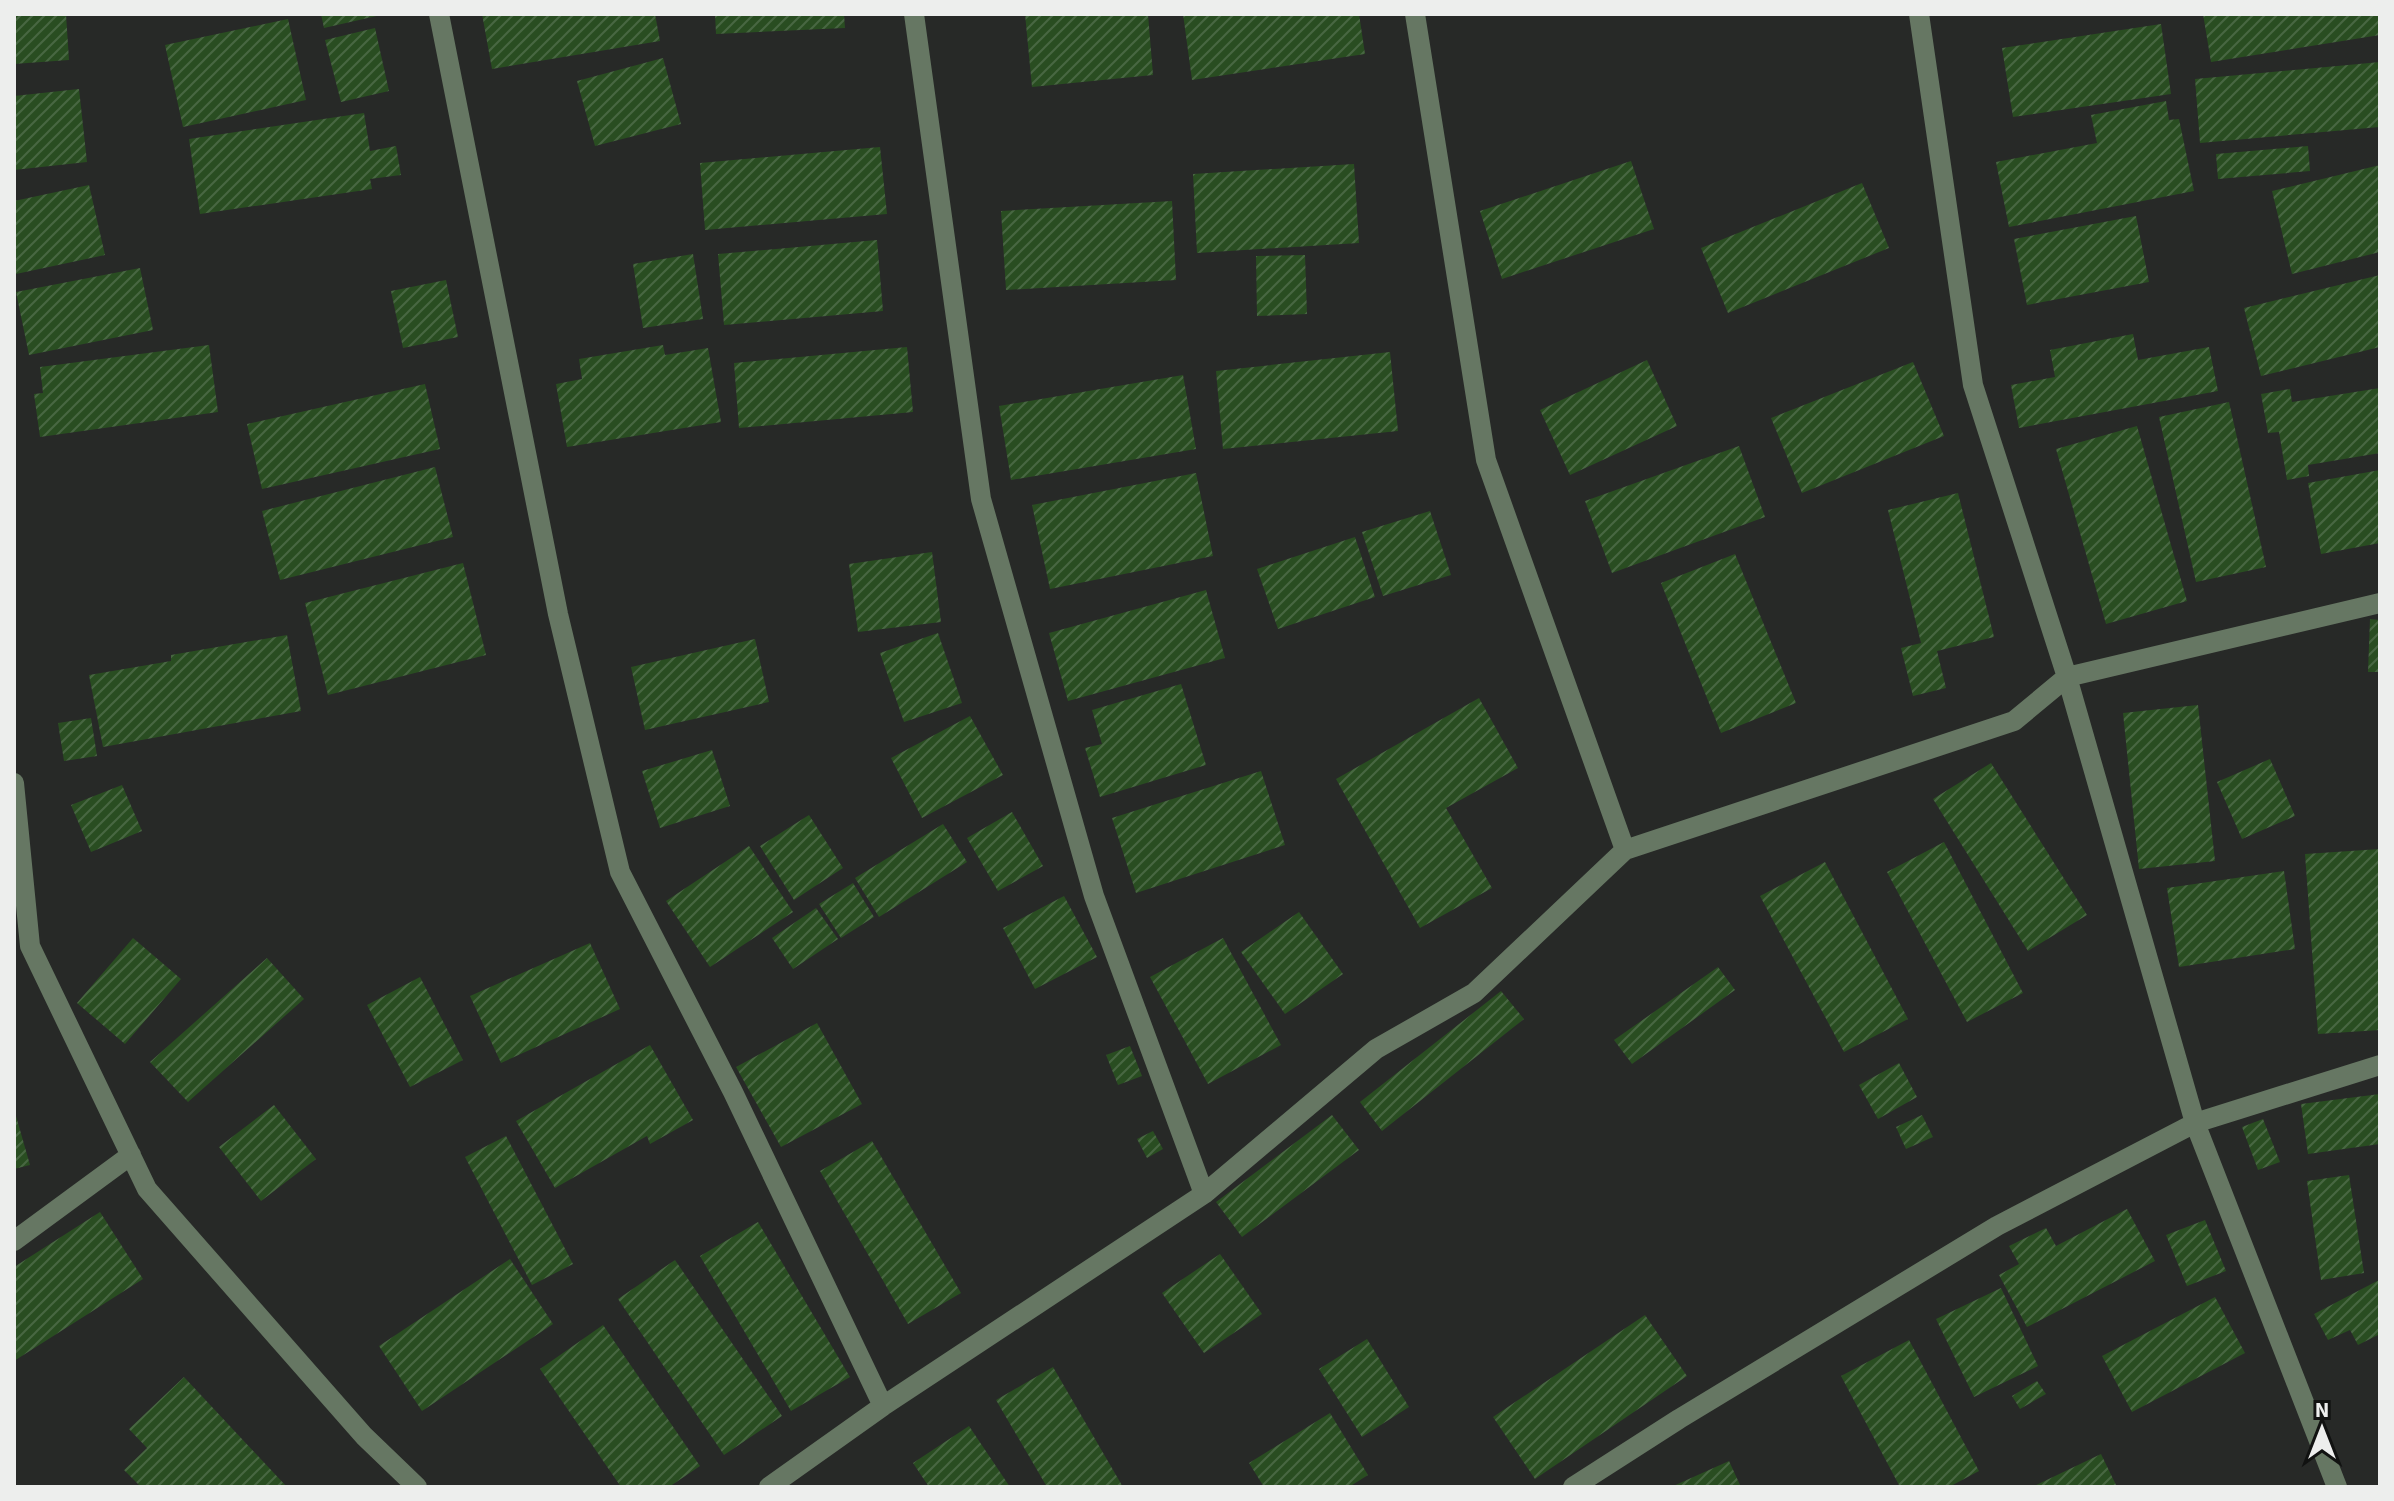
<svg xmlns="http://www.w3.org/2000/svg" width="2394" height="1501" viewBox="0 0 2394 1501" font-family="'Source Sans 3',sans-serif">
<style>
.building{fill:url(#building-hatch)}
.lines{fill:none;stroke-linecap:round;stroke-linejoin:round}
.minor{stroke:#667763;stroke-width:20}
</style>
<defs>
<pattern id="building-hatch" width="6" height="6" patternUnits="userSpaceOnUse" patternTransform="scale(2)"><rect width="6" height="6" fill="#294d21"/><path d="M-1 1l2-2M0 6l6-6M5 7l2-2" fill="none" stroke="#486742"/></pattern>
</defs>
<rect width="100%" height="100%" fill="#272927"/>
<path class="building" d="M14,14H66L69,60L14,64Z
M321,14H381V15L324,28Z
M482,14H655L660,41L492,69Z
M715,14H844L845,28L716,34Z
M1025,14H1148L1153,75L1032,87Z
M1183,14H1359L1365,54L1192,80Z
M2203,14H2378L2380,35L2211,62Z
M288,19L306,100L183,127L165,45Z
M2161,24L2171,94L2013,117L2002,48Z
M375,28L389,91L341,102L325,40Z
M663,58L681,124L595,146L577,81Z
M2380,62V127L2200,143L2195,79Z
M79,89L87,162L14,170V96Z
M2166,101L2169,120L2179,119L2194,191L2009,227L1996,162L2097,143L2091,115Z
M364,113L370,151L396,146L401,175L370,179L372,189L200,214L189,139Z
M2308,146L2310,171L2218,179L2216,154Z
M880,147L887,214L705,230L700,163Z
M1631,161L1654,229L1502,279L1480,211Z
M1354,164L1359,243L1197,253L1193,174Z
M2380,165V252L2292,274L2272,191Z
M1862,183L1889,248L1728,313L1701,248Z
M89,185L105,255L16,274L14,201Z
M1172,201L1176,280L1006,290L1001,211Z
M2136,216L2149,282L2027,305L2014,239Z
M877,240L883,311L724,325L718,254Z
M693,254L703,319L643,328L633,264Z
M1305,255L1307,314L1257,316L1256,256Z
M140,268L153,330L29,355L16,292Z
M2380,275V347L2261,376L2244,308Z
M446,280L458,337L403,348L391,291Z
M2133,334L2138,360L2209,347L2218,391L2019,428L2011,385L2055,377L2050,350Z
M209,345L218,412L40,437L34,394L43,393L40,367Z
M663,345L665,355L708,348L721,422L567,447L556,384L582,379L579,359Z
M907,347L913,412L739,428L734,363Z
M1390,352L1398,431L1223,449L1216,371Z
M1647,360L1677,426L1570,475L1540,410Z
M1913,362L1944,436L1802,493L1771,418Z
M1183,375L1196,449L1011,480L999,406Z
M425,384L440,449L262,489L247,424Z
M2380,388V453L2308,465L2309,476L2287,480L2279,432L2268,433L2261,394L2290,389L2292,402Z
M2229,402L2266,567L2196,582L2159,417Z
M2137,426L2187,601L2106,624L2056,449Z
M1739,446L1765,517L1612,573L1585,501Z
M435,467L453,537L280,580L262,511Z
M2380,470V543L2321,554L2308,483Z
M1196,473L1213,556L1050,589L1032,505Z
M1958,493L1994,637L1937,651L1946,688L1913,696L1901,648L1921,643L1888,510Z
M1430,511L1451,575L1383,596L1362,532Z
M1355,537L1375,597L1278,629L1257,569Z
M932,552L941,622L858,632L849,564Z
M1735,554L1796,703L1721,733L1661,583Z
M463,563L486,655L328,695L305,603Z
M1206,590L1225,658L1068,701L1049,633Z
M2370,619L2380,620V672H2368Z
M938,633L962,703L904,722L880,653Z
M287,635L301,711L103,747L89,675L171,661V655Z
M755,639L769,702L645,730L631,667Z
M1181,684L1206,765L1100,797L1085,748L1102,744L1092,710Z
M1479,698L1518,768L1446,808L1492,888L1420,928L1336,779Z
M2198,705L2215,861L2139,869L2123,713Z
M970,716L1003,775L922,818L891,758Z
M91,718L97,756L64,761L58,723Z
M712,750L730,806L660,828L642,771Z
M2270,759L2295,816L2242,839L2217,782Z
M1991,763L2087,915L2028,951L1933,799Z
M1261,771L1285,845L1136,893L1112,818Z
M122,785L142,831L91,852L71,805Z
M1012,812L1043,866L998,891L967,838Z
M809,815L843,868L794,900L760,846Z
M943,824L967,862L879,917L855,878Z
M1944,842L2023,993L1967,1022L1887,872Z
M749,846L793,912L710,967L666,901Z
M2380,849V1030L2318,1034L2305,854Z
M1825,862L1908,1019L1844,1052L1760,896Z
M2284,871L2295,949L2179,967L2167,888Z
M853,883L874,917L841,938L819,904Z
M1064,896L1097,957L1035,989L1003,928Z
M816,908L838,939L793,969L772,938Z
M1299,912L1343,974L1285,1014L1241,952Z
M133,938L181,979L125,1044L77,1003Z
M1223,938L1281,1045L1208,1084L1150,977Z
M590,943L620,1009L501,1063L470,996Z
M267,958L304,999L188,1102L150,1062Z
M1718,967L1735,990L1632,1064L1614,1040Z
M420,977L463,1060L410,1087L367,1005Z
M1501,991L1524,1019L1382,1131L1360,1102Z
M817,1023L862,1104L781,1147L736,1067Z
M650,1045L693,1120L650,1144L647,1136L555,1188L516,1121Z
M1130,1046L1142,1076L1118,1085L1106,1055Z
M1899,1063L1917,1097L1878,1119L1859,1085Z
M2380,1094V1144L2308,1154L2301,1104Z
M274,1105L316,1159L261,1201L219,1147Z
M14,1109L30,1165L14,1169Z
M1332,1115L1359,1150L1242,1237L1216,1202Z
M1922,1115L1933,1137L1906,1149L1896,1127Z
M2263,1119L2280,1162L2258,1170L2242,1127Z
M1153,1131L1163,1149L1147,1158L1137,1139Z
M506,1136L573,1264L532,1285L465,1157Z
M872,1141L961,1293L908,1324L820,1171Z
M2349,1175L2364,1273L2321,1280L2307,1181Z
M2127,1209L2155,1261L2027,1327L1999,1275L2019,1264L2009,1246L2046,1228L2056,1246Z
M100,1212L143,1279L14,1361V1267Z
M2205,1220L2226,1271L2187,1286L2166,1235Z
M758,1222L850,1377L791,1411L700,1256Z
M1220,1254L1262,1314L1204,1353L1162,1293Z
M510,1259L553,1324L422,1411L379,1346Z
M675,1260L782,1416L724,1455L618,1299Z
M2379,1280L2380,1334L2358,1345L2350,1330L2328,1340L2314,1314Z
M2001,1288L2038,1366L1974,1397L1936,1319Z
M2215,1297L2245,1353L2132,1412L2102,1356Z
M1645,1315L1687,1376L1535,1479L1493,1417Z
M603,1325L700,1466L669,1487H621L540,1369Z
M1367,1339L1409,1407L1362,1437L1319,1369Z
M1909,1340L1979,1471L1949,1487H1900L1841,1376Z
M1053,1367L1123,1487H1047L996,1400Z
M184,1377L287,1487H141L124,1470L147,1448L129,1429Z
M2037,1381L2046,1394L2020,1409L2012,1396Z
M1330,1413L1368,1475L1349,1487H1264L1249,1463Z
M969,1426L1010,1487H929L913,1463Z
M2101,1454L2117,1487H2032Z
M1729,1461L1741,1487H1671Z"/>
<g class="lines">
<path class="minor" d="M439,14L558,614L620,872L733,1092L883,1406
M914,14L981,499L1094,896L1204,1194
M1415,14L1486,460L1625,850
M1919,14L1973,385L2067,677L2195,1123L2337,1487
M14,783L30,946L147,1189L364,1436L417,1487
M14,1241L131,1155
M769,1487L883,1406L1204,1194L1376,1049L1474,993L1625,850L2014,721L2067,677L2380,603
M1573,1487L1679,1419L1997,1226L2195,1123L2380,1065"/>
</g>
<rect width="2394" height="1501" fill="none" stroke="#edeeed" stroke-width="32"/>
<g transform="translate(2322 1429)" stroke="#111211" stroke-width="6" paint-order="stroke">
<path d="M0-6L14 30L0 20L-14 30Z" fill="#edeeed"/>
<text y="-12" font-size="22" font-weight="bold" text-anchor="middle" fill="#edeeed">N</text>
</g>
</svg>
